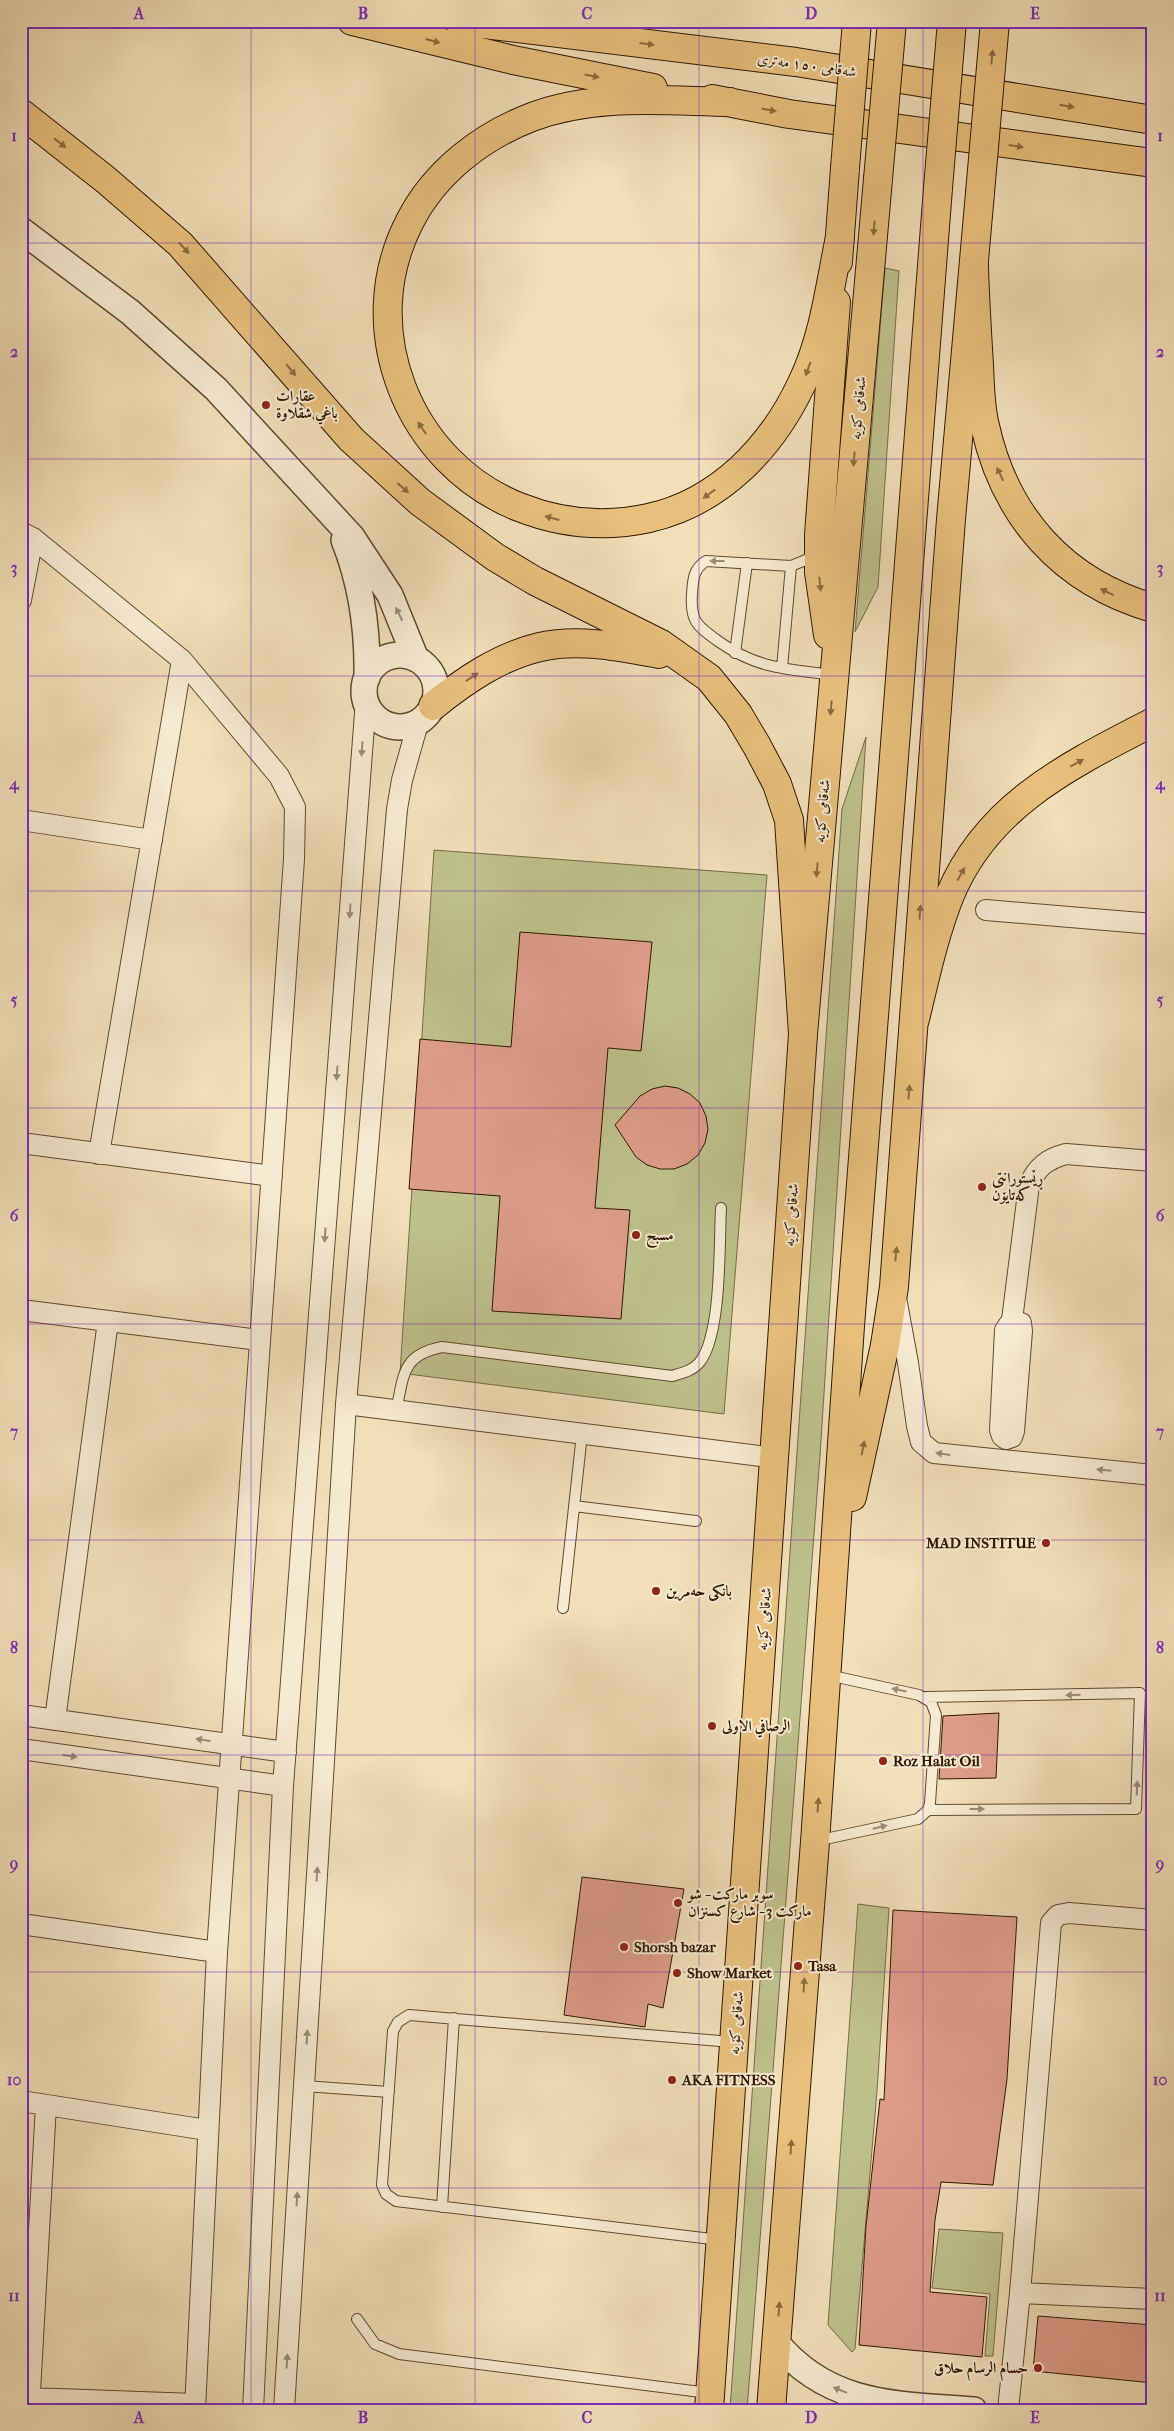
<svg xmlns="http://www.w3.org/2000/svg" width="1174" height="2431" viewBox="0 0 1174 2431" font-family="'IM FELL French Canon',Amiri,serif">
<style>
.green{fill:#bec18c;stroke:#766c46}
.building{fill:#de9d8b;stroke:#2f1801}
.lines{fill:none;stroke-linecap:round;stroke-linejoin:round}
.service-casing{stroke:#604a2f;stroke-width:12}
.minor-casing{stroke:#604a2f;stroke-width:22}
.tertiary-casing{stroke:#604a2f;stroke-width:28}
.trunk-casing{stroke:#2f1801;stroke-width:30}
.motorway-casing{stroke:#2f1801;stroke-width:30}
.service{stroke:#f6ead2;stroke-width:10}
.minor{stroke:#f6ead2;stroke-width:20}
.tertiary{stroke:#f6ead2;stroke-width:25}
.trunk{stroke:#e8c07c;stroke-width:28}
.motorway{stroke:#e8c07c;stroke-width:28}
.trunk-bridge-casing{stroke:#2f1801;stroke-width:30;stroke-linecap:butt}
.trunk-bridge{stroke:#e8c07c;stroke-width:28}
.oneway{fill:#8c6c3e}
.oneway2{fill:#9c8c74}
.grid{fill:none;stroke:#7b2cbf;stroke-width:1;stroke-opacity:0.55}
.poi-dot{fill:#8f2418;stroke:#f6ead2;stroke-width:2}
.labels{text-anchor:middle;dominant-baseline:central;stroke-width:4;stroke-linejoin:round;paint-order:stroke}
.street-label{font-size:15px;fill:#2f1801;stroke:#f6ead2}
.poi-label{font-size:15px;font-weight:bold;fill:#2f1801;stroke:#f6ead2;text-anchor:start}
.neatline{fill:none;stroke:#7b2cbf;stroke-width:2}
.grid-label{font-size:16px;text-anchor:middle;font-weight:bold;fill:#7b2cbf}
</style>
<rect width="100%" height="100%" fill="#f1dfb9"/>
<filter id="stains"><feTurbulence type="fractalNoise" baseFrequency=".004" numOctaves="4"/><feColorMatrix values="0 0 0 0 .2 0 0 0 0 .09 0 0 0 0 .02 0 0 0 .5 -.17"/></filter>
<radialGradient id="worn" r=".72"><stop offset=".6" stop-color="#630" stop-opacity="0"/><stop offset="1" stop-color="#630" stop-opacity=".3"/></radialGradient>
<path class="green" d="M885,268L899,271L878,587L855,632Z
M866,737L820,1456L747,2410H730L842,809Z
M434,850L767,875L724,1414L400,1373Z
M858,1904L889,1908L877,2091L855,2349L852,2352L828,2325Z
M939,2229L1003,2233L993,2356H985L990,2294L932,2288Z"/>
<path class="building" d="M520,932L652,942L641,1051L608,1048L595,1208L630,1210L621,1319L492,1311L500,1196L409,1189L420,1039L511,1047Z
M665,1086L678,1088L690,1094L700,1103L706,1116L708,1129L705,1143L698,1155L687,1164L674,1169H660L647,1165L636,1157L615,1125L640,1096L652,1089Z
M999,1713L996,1778L939,1779L943,1716Z
M582,1877L684,1889L663,2008L648,2004L645,2027L564,2015Z
M893,1910L1017,1917L1007,2079L993,2185L941,2182L935,2220L930,2292L987,2297L982,2357L859,2345L866,2226L880,2099L884,2100Z
M1038,2316L1153,2325V2383L1033,2371Z"/>
<g class="lines">
<g class="service-casing">
<path id="service" d="M813,550L808,559L791,566L706,561C693,569 693,580 692,594C690,621 697,626 718,641C757,669 787,669 834,675
M735,653L747,563
M782,668L791,566
M396,1411C404,1376 401,1355 442,1347L672,1376C682,1373 692,1371 699,1363C722,1336 719,1245 721,1208
M574,1506L696,1521
M563,1608L582,1434
M926,1697L1140,1693L1136,1809L928,1810
M816,1841L918,1819L928,1810L930,1803L936,1715L931,1702L919,1695L828,1675
M304,2086L389,2092
M442,2207L454,2018
M720,2240L396,2201L386,2194L382,2185L393,2031L398,2022L409,2015L732,2042
M357,2319L375,2344L399,2354L709,2393"/>
</g>
<g class="minor-casing">
<path id="minor" d="M21,532L33,538L182,660L279,776L295,807L294,859L217,1952L195,2410
M21,600L33,538
M21,820L152,840
M986,910L1153,924
M21,1143L272,1176
M99,1154L182,660
M897,1303L908,1363L917,1426L921,1442L934,1453L1153,1475
M21,1310L259,1340
M1012,1320L1029,1185C1037,1167 1047,1159 1066,1154L1153,1161
M1012,1320L1021,1323L1022,1331L1014,1431L1012,1437L1006,1439L1002,1436L1000,1430L1005,1330Z
M346,1404L776,1458
M21,1715L286,1752
M55,1720L108,1321
M21,1749L283,1786
M21,1924L217,1952
M21,2101L207,2130
M1020,2293L1153,2299
M30,2398L195,2404
M29,2410L46,2105
M253,2410L283,1786L366,700
M284,2410L346,1404L397,809L402,780L418,723
M1008,2410L1020,2293L1051,1923L1058,1915L1069,1913L1153,1920"/>
</g>
<g class="tertiary-casing">
<path id="tertiary" d="M21,230L130,312L216,389L352,537L390,595L416,659
M344,540C362,585 368,630 367,678
M364 691a36 36 0 1 1 72 0a36 36 0 1 1-72 0Z
M776,2342C829,2407 898,2404 974,2410"/>
</g>
<g class="trunk-casing">
<path id="trunk" d="M838,262L845,168
M828,635L819,572V535L836,302
M852,1497L885,1345L894,1287L951,519L980,193
M709,2410L803,1034L878,179
M771,2410L815,1842L850,1326L938,188"/>
</g>
<g class="motorway-casing">
<path id="motorway" d="M352,21L513,60L653,88
M459,21L796,62L1153,120
M712,99L789,114L1153,163
M730,102C664,101 595,93 532,117C482,136 435,172 410,221C354,328 408,463 519,507C562,524 604,528 649,518C720,502 772,447 802,383C824,338 830,285 840,237
M21,113L106,180L180,244L351,439L420,502L495,557L535,581L661,644L709,678L738,714L757,746L777,784L789,820L803,1034
M974,267C975,300 977,333 979,365C980,385 980,407 985,426C1005,517 1063,582 1153,608
M433,706C464,681 500,656 540,647C579,638 621,647 659,654
M915,1019C925,978 934,935 950,895C988,804 1070,765 1153,722"/>
</g>
<use href="#service" class="service"/>
<use href="#minor" class="minor"/>
<use href="#tertiary" class="tertiary"/>
<use href="#trunk" class="trunk"/>
<use href="#motorway" class="motorway"/>
<g class="trunk-bridge-casing">
<path id="trunk-bridge" d="M845,168L857,21
M878,179L892,21
M938,188L952,21
M980,193L995,21"/>
</g>
<use href="#trunk-bridge" class="trunk-bridge"/>
</g>
<defs><path id="oneway-solid" d="M-6-.8H1V-3.2L6.5 0L1 3.2V.8H-6Z" transform="scale(1.25)"/></defs>
<g class="oneway">
<use href="#oneway-solid" transform="translate(433 41) rotate(15)"/>
<use href="#oneway-solid" transform="translate(647 44) rotate(7)"/>
<use href="#oneway-solid" transform="translate(992 57) rotate(-85)"/>
<use href="#oneway-solid" transform="translate(592 76) rotate(11)"/>
<use href="#oneway-solid" transform="translate(1067 106) rotate(9)"/>
<use href="#oneway-solid" transform="translate(769 110) rotate(11)"/>
<use href="#oneway-solid" transform="translate(60 143) rotate(38)"/>
<use href="#oneway-solid" transform="translate(1016 146) rotate(8)"/>
<use href="#oneway-solid" transform="translate(874 228) rotate(95)"/>
<use href="#oneway-solid" transform="translate(184 248) rotate(47)"/>
<use href="#oneway-solid" transform="translate(808 369) rotate(110)"/>
<use href="#oneway-solid" transform="translate(291 370) rotate(50)"/>
<use href="#oneway-solid" transform="translate(422 428) rotate(-124)"/>
<use href="#oneway-solid" transform="translate(854 459) rotate(95)"/>
<use href="#oneway-solid" transform="translate(1000 474) rotate(-115)"/>
<use href="#oneway-solid" transform="translate(403 488) rotate(41)"/>
<use href="#oneway-solid" transform="translate(709 494) rotate(144)"/>
<use href="#oneway-solid" transform="translate(552 518) rotate(-165)"/>
<use href="#oneway-solid" transform="translate(820 584) rotate(84)"/>
<use href="#oneway-solid" transform="translate(1107 592) rotate(-154)"/>
<use href="#oneway-solid" transform="translate(472 677) rotate(-33)"/>
<use href="#oneway-solid" transform="translate(831 708) rotate(95)"/>
<use href="#oneway-solid" transform="translate(1077 763) rotate(-29)"/>
<use href="#oneway-solid" transform="translate(817 870) rotate(95)"/>
<use href="#oneway-solid" transform="translate(961 874) rotate(-61)"/>
<use href="#oneway-solid" transform="translate(920 912) rotate(-86)"/>
<use href="#oneway-solid" transform="translate(909 1092) rotate(-85)"/>
<use href="#oneway-solid" transform="translate(896 1254) rotate(-85)"/>
<use href="#oneway-solid" transform="translate(863 1448) rotate(-79)"/>
<use href="#oneway-solid" transform="translate(818 1805) rotate(-86)"/>
<use href="#oneway-solid" transform="translate(804 1985) rotate(-86)"/>
<use href="#oneway-solid" transform="translate(791 2147) rotate(-86)"/>
<use href="#oneway-solid" transform="translate(779 2309) rotate(-86)"/>
</g>
<g class="oneway2">
<use href="#oneway-solid" transform="translate(717 561) rotate(180)"/>
<use href="#oneway-solid" transform="translate(399 614) rotate(-116)"/>
<use href="#oneway-solid" transform="translate(362 749) rotate(94)"/>
<use href="#oneway-solid" transform="translate(350 911) rotate(94)"/>
<use href="#oneway-solid" transform="translate(337 1073) rotate(94)"/>
<use href="#oneway-solid" transform="translate(325 1235) rotate(94)"/>
<use href="#oneway-solid" transform="translate(943 1454) rotate(-172)"/>
<use href="#oneway-solid" transform="translate(1104 1470) rotate(-175)"/>
<use href="#oneway-solid" transform="translate(899 1690) rotate(-168)"/>
<use href="#oneway-solid" transform="translate(1073 1695) rotate(179)"/>
<use href="#oneway-solid" transform="translate(203 1740) rotate(-172)"/>
<use href="#oneway-solid" transform="translate(70 1756) rotate(8)"/>
<use href="#oneway-solid" transform="translate(1137 1788) rotate(-88)"/>
<use href="#oneway-solid" transform="translate(977 1809)"/>
<use href="#oneway-solid" transform="translate(880 1827) rotate(-13)"/>
<use href="#oneway-solid" transform="translate(317 1874) rotate(-87)"/>
<use href="#oneway-solid" transform="translate(307 2037) rotate(-87)"/>
<use href="#oneway-solid" transform="translate(297 2199) rotate(-87)"/>
<use href="#oneway-solid" transform="translate(287 2361) rotate(-87)"/>
<use href="#oneway-solid" transform="translate(840 2390) rotate(-158)"/>
</g>
<path class="grid" d="M251,21V2410M475,21V2410M699,21V2410M923,21V2410M21,243H1153M21,459H1153M21,676H1153M21,891H1153M21,1108H1153M21,1324H1153M21,1540H1153M21,1755H1153M21,1972H1153M21,2188H1153"/>
<g class="poi-dot">
<circle cx="266" cy="405" r="5"/>
<circle cx="982" cy="1187" r="5"/>
<circle cx="636" cy="1235" r="5"/>
<circle cx="1046" cy="1543" r="5"/>
<circle cx="656" cy="1591" r="5"/>
<circle cx="712" cy="1726" r="5"/>
<circle cx="883" cy="1761" r="5"/>
<circle cx="678" cy="1903" r="5"/>
<circle cx="624" cy="1947" r="5"/>
<circle cx="798" cy="1966" r="5"/>
<circle cx="677" cy="1973" r="5"/>
<circle cx="672" cy="2080" r="5"/>
<circle cx="1038" cy="2368" r="5"/>
</g>
<g class="labels">
<g class="street-label">
<text transform="translate(807 65) rotate(8)">شەقامی ١٥٠ مەتری</text>
<text transform="translate(858 408) rotate(-85)">شەقامی کۆیە</text>
<text transform="translate(822 811) rotate(-85)">شەقامی کۆیە</text>
<text transform="translate(791 1215) rotate(-86)">شەقامی کۆیە</text>
<text transform="translate(764 1619) rotate(-86)">شەقامی کۆیە</text>
<text transform="translate(736 2023) rotate(-86)">شەقامی کۆیە</text>
</g>
<g class="poi-label">
<text x="276" y="396">عقارات<tspan x="276" dy="17">باغي شقلاوة</tspan></text>
<text x="992" y="1178">ڕێستورانتی<tspan x="992" dy="17">کەتایۆن</tspan></text>
<text x="646" y="1235">مسبح</text>
<text x="1036" y="1543" text-anchor="end">MAD INSTITUE</text>
<text x="666" y="1591">بانكی حه‌مرین</text>
<text x="722" y="1726">الرصافي الاولى</text>
<text x="893" y="1761">Roz Halat Oil</text>
<text x="688" y="1894">سوبر ماركت - شو<tspan x="688" dy="17">ماركت 3 - شارع كسنزان</tspan></text>
<text x="634" y="1947">Shorsh bazar</text>
<text x="808" y="1966">Tasa</text>
<text x="687" y="1973">Show Market</text>
<text x="682" y="2080">AKA FITNESS</text>
<text x="1028" y="2368" text-anchor="end">حسام الرسام حلاق</text>
</g>
</g>
<rect width="1174" height="2431" fill="none" stroke="#f1dfb9" stroke-width="55"/>
<rect x="28" y="28" width="1118" height="2376" class="neatline"/>
<g class="grid-label">
<text x="139" y="19">A</text>
<text x="363" y="19">B</text>
<text x="587" y="19">C</text>
<text x="811" y="19">D</text>
<text x="1035" y="19">E</text>
<text x="14" y="141">1</text>
<text x="1160" y="141">1</text>
<text x="14" y="357">2</text>
<text x="1160" y="357">2</text>
<text x="14" y="573">3</text>
<text x="1160" y="573">3</text>
<text x="14" y="789">4</text>
<text x="1160" y="789">4</text>
<text x="14" y="1005">5</text>
<text x="1160" y="1005">5</text>
<text x="14" y="1221">6</text>
<text x="1160" y="1221">6</text>
<text x="14" y="1437">7</text>
<text x="1160" y="1437">7</text>
<text x="14" y="1653">8</text>
<text x="1160" y="1653">8</text>
<text x="14" y="1869">9</text>
<text x="1160" y="1869">9</text>
<text x="14" y="2085">10</text>
<text x="1160" y="2085">10</text>
<text x="14" y="2301">11</text>
<text x="1160" y="2301">11</text>
<text x="139" y="2423">A</text>
<text x="363" y="2423">B</text>
<text x="587" y="2423">C</text>
<text x="811" y="2423">D</text>
<text x="1035" y="2423">E</text>
</g>
<rect width="100%" height="100%" filter="url(#stains)"/>
<rect width="100%" height="100%" fill="url(#worn)"/>
</svg>
